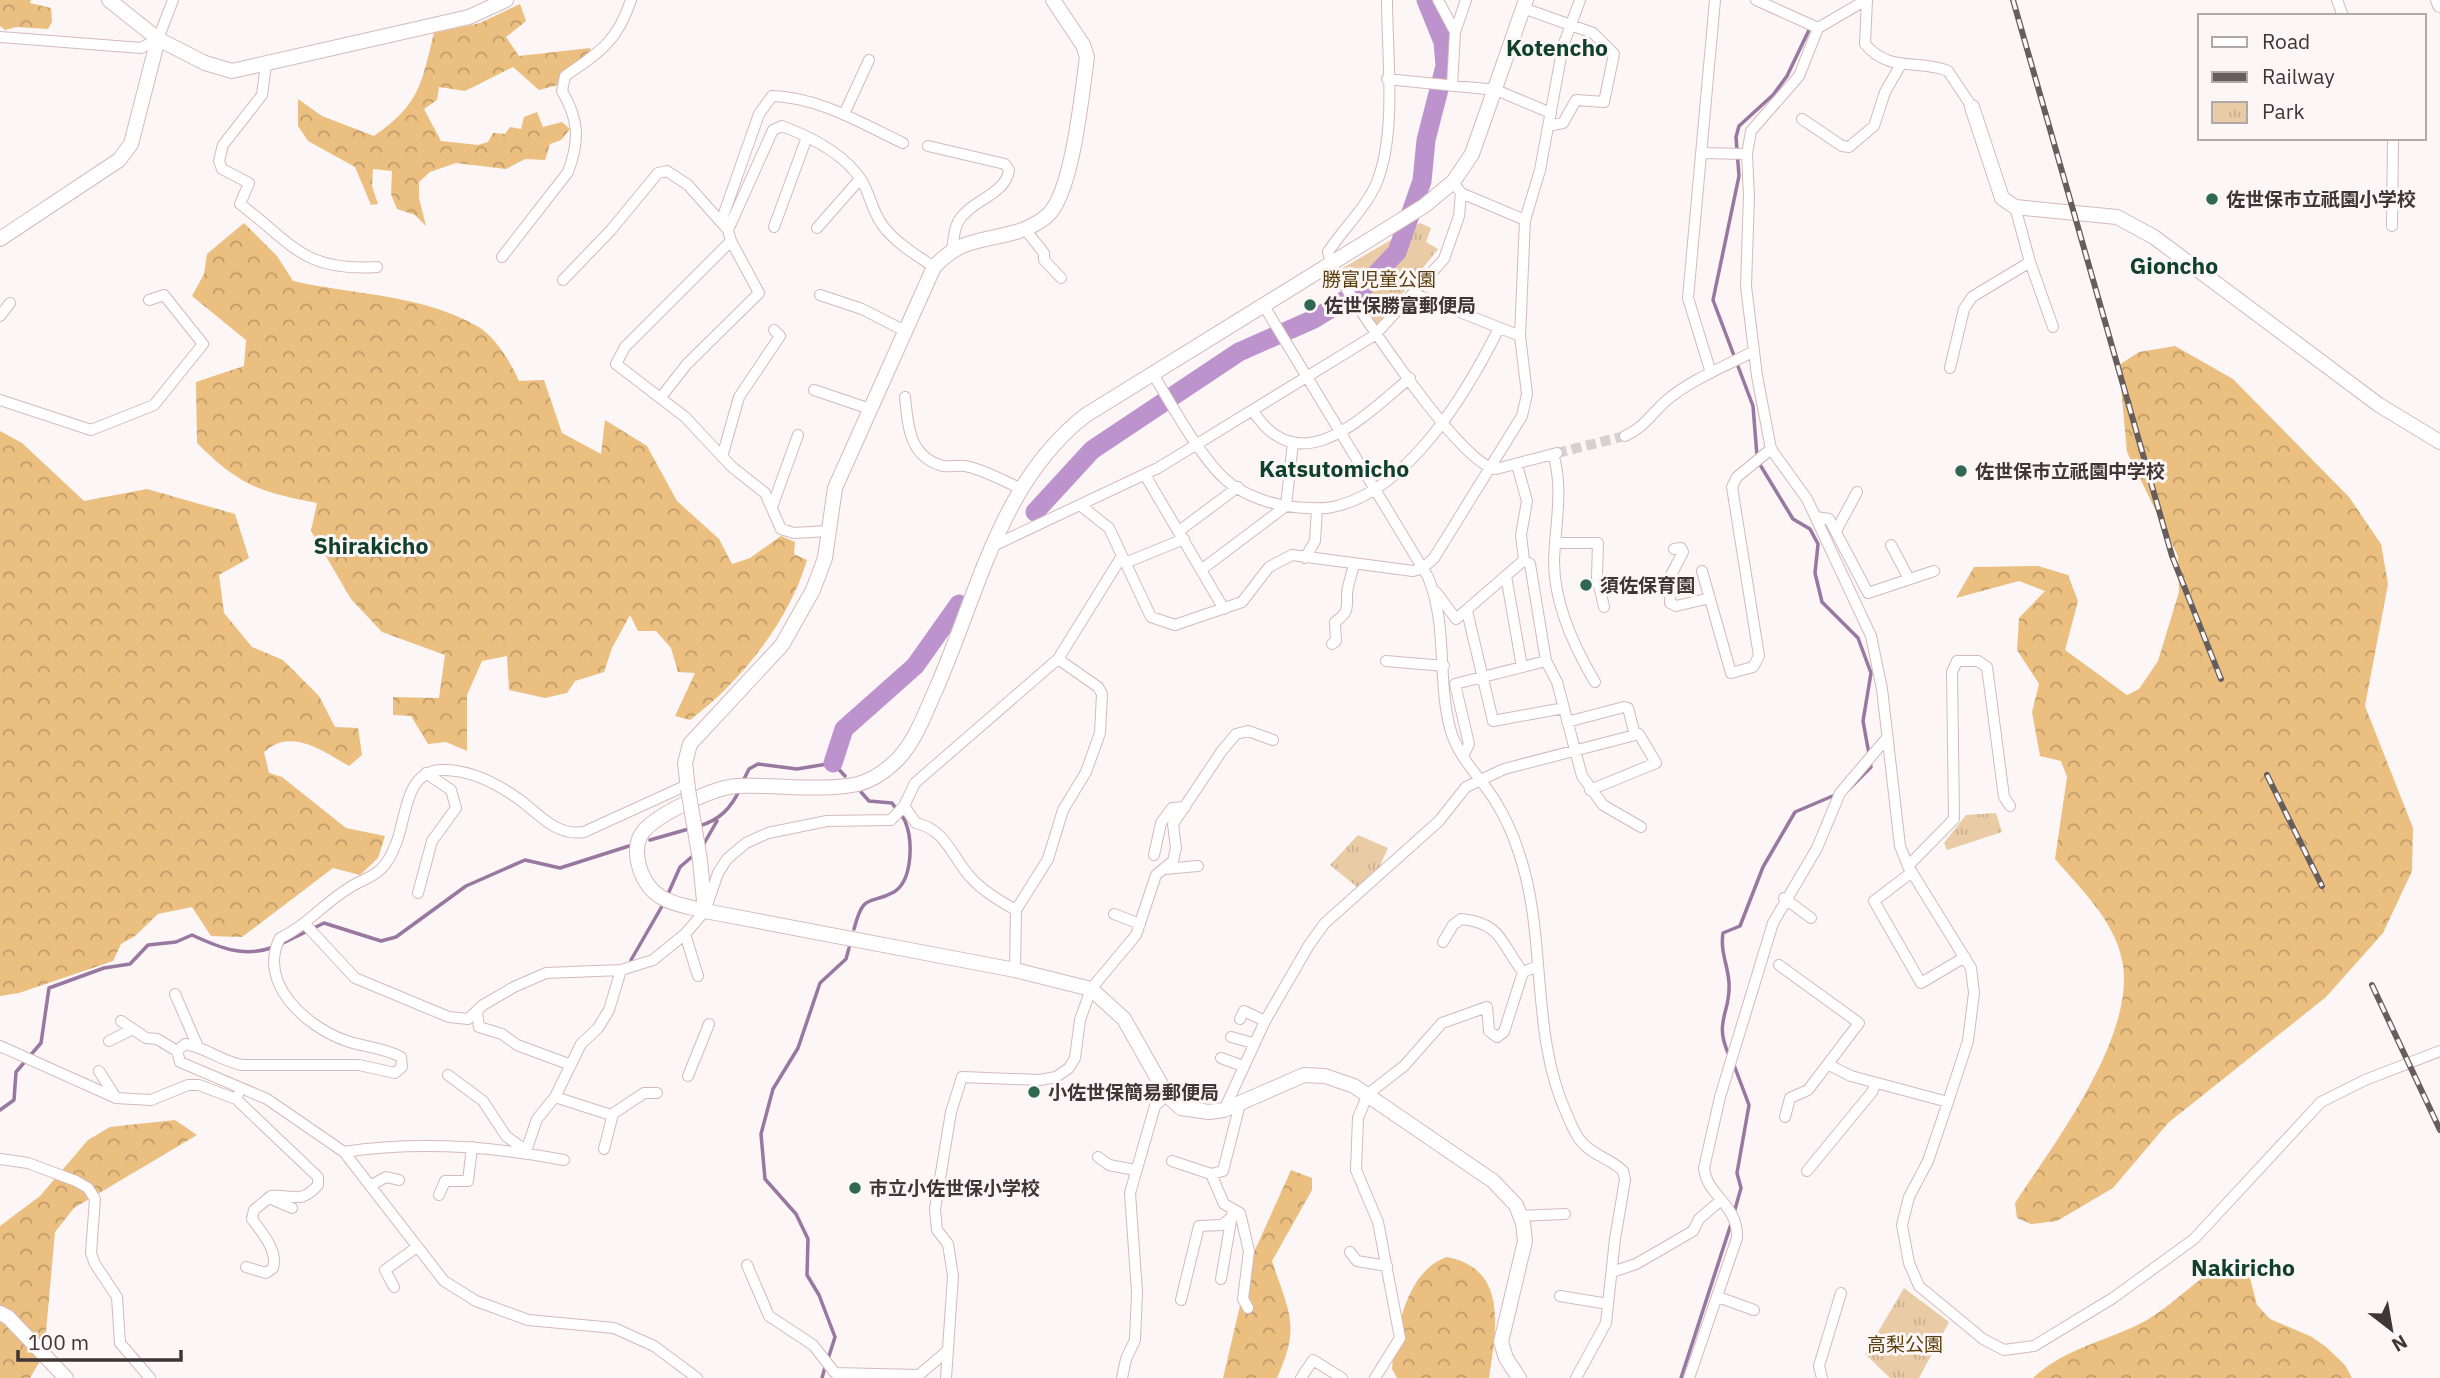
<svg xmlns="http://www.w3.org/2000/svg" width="2440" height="1378" viewBox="0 0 2440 1378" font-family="'IBM Plex Sans','Noto Sans JP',sans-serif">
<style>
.forest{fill:url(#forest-crowns)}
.park{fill:url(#park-tufts)}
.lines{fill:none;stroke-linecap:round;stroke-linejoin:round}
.stream{stroke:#9877a0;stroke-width:3.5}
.river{stroke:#bd93ce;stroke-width:19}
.street-tunnel{stroke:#d7d0d0;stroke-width:10;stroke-dasharray:10 5;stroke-linecap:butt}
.street-casing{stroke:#d5babb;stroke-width:12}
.secondary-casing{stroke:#d5babb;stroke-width:16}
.street{stroke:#fff;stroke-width:10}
.secondary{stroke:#fff;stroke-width:14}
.rail-casing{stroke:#675d5d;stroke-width:6}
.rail{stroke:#fcf6f6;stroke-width:3.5;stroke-dasharray:10;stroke-linecap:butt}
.secondary-bridge-casing{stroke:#d5babb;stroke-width:16;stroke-linecap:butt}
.secondary-bridge{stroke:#fff;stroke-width:14}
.poi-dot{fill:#2e6852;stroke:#fcf6f6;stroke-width:2.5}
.labels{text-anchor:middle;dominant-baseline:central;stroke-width:6;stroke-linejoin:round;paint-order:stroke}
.poi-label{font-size:19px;font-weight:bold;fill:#413636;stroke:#fcf6f6;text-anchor:start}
.park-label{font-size:19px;fill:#5c3f0c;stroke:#fcf6f6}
.quarter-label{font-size:23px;font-weight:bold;fill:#0f3f2e;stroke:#fcf6f6}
</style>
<defs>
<pattern id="forest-crowns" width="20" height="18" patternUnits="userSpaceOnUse" patternTransform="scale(1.75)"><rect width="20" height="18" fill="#ebbf80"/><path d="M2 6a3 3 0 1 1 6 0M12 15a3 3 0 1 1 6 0" fill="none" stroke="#c09c6a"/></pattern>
<pattern id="park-tufts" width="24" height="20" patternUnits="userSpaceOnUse" patternTransform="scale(1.75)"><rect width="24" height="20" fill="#e9cca6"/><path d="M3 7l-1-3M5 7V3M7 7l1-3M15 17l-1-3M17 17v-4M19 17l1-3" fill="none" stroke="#c9b090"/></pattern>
</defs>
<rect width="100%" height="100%" fill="#fcf6f6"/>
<path class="forest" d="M0,0H31L30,3L51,8L52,22L48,29L17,27L5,30L0,26Z
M520,4L526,21L506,37L519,56L590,48L591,54L569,82L539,90L513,67L465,91L439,87L437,100L424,109L441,141L478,145L488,142L493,133L505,134L510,127L521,129L524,117L537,112L543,127L562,122L570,129L561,140L550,144L545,160L525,159L506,169L456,163L430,172L419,182V198L426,226L415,215L397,209L391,194L392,171L373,169L372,186L378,204L371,205L355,167L308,141L298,126V99L322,116L374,136C420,104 421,85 434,33L480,23Z
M244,223L277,256L293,281C354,295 421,294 477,326C495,336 511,363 519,381L544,380L562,433L601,454L605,420L647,446L677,501L719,539L732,564L750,558L781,536L795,542L794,554L807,560C789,621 741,682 690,720L675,716L695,673L678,672L671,648L656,631H638L630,615L612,648L604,672L575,681L567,693L545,698L509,690L507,656L482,661L467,695V751L446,742L428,744L411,716L393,715V697L439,698L445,655L382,632L351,599L311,531L317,503C259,492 239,485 197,443L196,382L244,366L246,340L192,296L204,274L207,254Z
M2175,346L2233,379L2349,497L2381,544L2388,584L2365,706L2413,828L2412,871L2383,933L2326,997L2168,1123L2113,1188L2057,1221L2031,1224L2017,1218L2015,1203C2054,1144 2138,1033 2122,960C2114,920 2080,888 2055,859L2067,777L2061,761L2040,756L2032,712L2039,684L2017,650L2019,618L2045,591L2019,581L1956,598L1974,567L2038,566L2068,575L2078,601L2065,650L2127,695L2139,689L2158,661L2179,592L2178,556L2127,452L2119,365L2139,352Z
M0,431L22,443L84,501L147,489L235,514L249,558L219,575L224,613L252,647L283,660L319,696L335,727L358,728L362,755L349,766C323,751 291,727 264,752L269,773L282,777L346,828L385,836L378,858L360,875L333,868L242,937L211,936L192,907L158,914L135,936L121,944L113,961L19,993L0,996Z
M175,1120L197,1135L74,1208L55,1232L44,1354L30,1378H0V1226L40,1196L88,1140L110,1127Z
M1291,1170L1312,1178V1190L1272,1261C1289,1313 1301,1325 1277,1378H1223L1251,1259Z
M1447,1257C1509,1269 1496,1330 1489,1378H1397L1392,1369C1396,1331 1406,1271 1447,1257Z
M2221,1266H2238L2250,1278L2257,1305L2270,1319L2312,1337L2326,1347L2345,1365L2352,1378H2033C2066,1347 2109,1341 2147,1320C2174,1304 2194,1281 2221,1266Z"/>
<path class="park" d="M1420,223L1431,228L1426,242L1438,249L1378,324L1373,325L1341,269Z
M1996,813L2002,832L1947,850L1944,843L1966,815Z
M1358,835L1388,848L1379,868L1357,887L1330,865Z
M1904,1288L1949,1322L1919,1378H1890L1865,1354Z"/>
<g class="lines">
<path class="stream" d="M1757,456L1753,406L1713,300L1739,176L1736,137L1739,126L1773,95L1787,76L1809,30
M1759,463L1793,519L1810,529L1818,544L1815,573L1822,602L1858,638L1871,673L1863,721L1869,754
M743,781L749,769L758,764L797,769L833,763L845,776
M1848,790L1871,767L1870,762
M699,826C720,820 731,808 740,789
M650,840L692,828
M702,847L717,821
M668,894L680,867L694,855
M854,929C864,891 869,906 894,892C913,880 913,840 905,821C902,815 896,809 892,803L869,801L861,792
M281,944L324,923L381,941L396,937L466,886L525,860L560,868L629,846
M631,960L665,901
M1729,1055C1713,1021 1731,1013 1729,983C1728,965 1720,952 1723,933L1740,926L1763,867L1795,812L1835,795
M1734,1065L1749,1105L1737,1173L1741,1188L1734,1213
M0,1110L14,1100L16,1072L41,1043L49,988L104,968L130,964L148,945L176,942L192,935C220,948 244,958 274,947
M828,1359L835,1337L819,1295L807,1275L808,1239L796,1214L765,1179L761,1134L773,1089L798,1048L820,983L846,959L849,948
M822,1378L825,1367
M1681,1378L1731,1224"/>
<path class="river" d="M1035,512L1092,450L1239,352L1314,319L1361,290L1397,252L1422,181L1426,140L1445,66L1443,42L1426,0
M833,763L844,729L915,666L959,604"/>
<path class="street-tunnel" d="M1557,453L1625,436"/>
<g class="street-casing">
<path id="street" d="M1387,0C1387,55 1397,131 1377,182C1366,208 1343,229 1328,252L1331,264C1353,300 1459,465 1496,469L1557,453
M1438,0L1455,32L1452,86
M1756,0L1818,28
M1866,0L1818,28L1799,76L1751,131L1747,154L1749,196L1746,286L1757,376L1771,449L1807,499L1871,636L1882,689L1900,846L1908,866L1971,968L1974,993L1968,1041L1948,1102L1928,1161L1909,1197L1902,1225L1909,1263L1919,1286L1983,1339L2004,1350L2034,1346L2113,1298L2194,1239L2321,1102L2365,1080L2440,1051
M1867,0L1865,44C1889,73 1918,59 1948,71L1972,107
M2337,0L2343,16
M1523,8L1593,33L1614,54L1604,102L1576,100L1563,123L1548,126
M1455,32L1466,0
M0,37L141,48L158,39L173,0
M266,64L262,95L223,145L219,161L222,169L249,183L240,204C292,243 303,272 377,267
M1387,79L1496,90L1551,113
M844,114L869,60
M1802,119L1842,146L1849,147L1874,126L1885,92L1900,66
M928,146L1005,164L1009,170C1006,195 970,200 958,222C954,230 953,241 952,250
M1702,153L1747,154
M1461,193L1525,220
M2015,207L2030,262L2053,327
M721,222L759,114L772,96C818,97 861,123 903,143
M2392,226L2393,138
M774,227L807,137
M817,228L860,179
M1024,228L1044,253V260L1061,278
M728,230L773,130L782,126C811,137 845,154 862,181C870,195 873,213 883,226C896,243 916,255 934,267
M731,241L625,347L616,364L685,417L732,467L765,493L781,529L794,533L828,531
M502,257L568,172C580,140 579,120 562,91L565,76C600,52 617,42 631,0
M563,280L611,230L658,173L667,171L688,185L728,230L731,241L759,293L687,364L661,397
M1415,294L1520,336
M820,295L862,309L905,331
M1264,306L1428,577C1448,626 1437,678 1450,728C1458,759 1482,778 1497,804C1506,819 1514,837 1519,853C1548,938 1529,1034 1568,1117C1571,1124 1575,1134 1580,1140C1591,1155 1610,1158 1623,1171L1625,1180L1615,1239L1606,1323L1576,1378
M0,316L10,303
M1950,368L1964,309L1972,297L2030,262
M1711,373L1688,298L1715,0
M1153,374C1171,404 1200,457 1226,480C1243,495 1272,505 1294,507C1308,508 1323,510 1337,506C1410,488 1467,392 1498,330
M814,390L870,409
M905,397C908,426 909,457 943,466C950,467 958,465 965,466C983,469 1003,481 1020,488
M0,400L91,430L154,405L203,344L164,295L149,300
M1253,411C1301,485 1366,414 1410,378
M1625,436C1644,428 1652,413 1667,400C1692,379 1726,366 1754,351
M1553,454C1564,488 1555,526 1554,561C1554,603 1574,647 1595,682
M722,457L739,397L780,336L774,330
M1517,465L1527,501L1521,535L1524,560L1530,564L1546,661L1557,682L1582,776L1603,805L1641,827
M1145,475L1224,609
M1080,505L1109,528L1151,617L1175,625L1242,602L1269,567L1292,555L1413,571L1423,568L1434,558L1522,416L1527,394L1520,336L1525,220L1540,170L1563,46L1580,0
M772,507L798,435
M1816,517L1829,519L1868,593L1934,571
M1179,531L1238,487
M1836,531L1857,492
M1556,543H1598L1597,577L1604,607
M995,545L1158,468L1375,335L1444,259L1459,216L1461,193L1453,182
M1891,545L1909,579
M1674,549L1681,548L1683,552L1671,575L1670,603L1676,606L1710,598
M1305,558L1315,541L1317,508
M1125,563L1184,539
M1201,570L1286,506L1293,442
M1702,571L1731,673L1753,667L1759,656L1732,487L1737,477L1771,449
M1506,576L1522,667
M1436,592L1456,619L1524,560
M1467,611L1493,721L1564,708
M1332,644L1336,641L1335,622C1349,612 1347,609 1347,593C1348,584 1352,574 1354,564
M1386,661L1444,666
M1567,722L1624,707L1628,708L1635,735
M1463,756L1469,744L1455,684L1546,661
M687,785L584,832C556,836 540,815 520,800C498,784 469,769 441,770C403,772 407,821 395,846C392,854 387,863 381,869C372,878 359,881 349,888C324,903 306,926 280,938C257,983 306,1026 344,1040C362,1047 383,1047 401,1057L402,1067L395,1073L359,1065H242C221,1061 205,1047 185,1044L177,1051L180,1062L267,1099L344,1152L444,1281L476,1301L528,1320L614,1328L654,1346L697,1378
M904,806L916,823C948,830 953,861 974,881C986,893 1001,902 1016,910
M1154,855L1161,823L1172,808L1185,807
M1908,866L1954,819L1952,672L1957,661H1978L1987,667L2004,797L2010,806
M1164,869L1198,866
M1912,872L1874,901L1921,983L1965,957
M418,893L432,841L456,808L451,790L426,773
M1784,898L1811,918
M1114,914L1140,924
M305,924L355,978L449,1017L468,1019L483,1005L514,987L546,973L621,970L653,960L685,934L705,911L718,873L727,859L746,843L768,833L827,821L891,820L904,806L915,783L1058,659L1122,556
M685,934L698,976
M1443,942L1453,925L1461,919C1503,923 1501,945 1523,972
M1779,965L1859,1023L1808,1090L1790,1098L1785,1117
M1015,970L1016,910L1048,859L1063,810L1086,772L1100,733L1102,694L1098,687L1058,659
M175,994L198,1047
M477,1011L479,1027L502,1034L517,1045L571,1065
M1240,1019L1244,1011L1265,1021
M121,1021L146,1038L157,1039L177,1051
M1231,1037L1253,1043
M109,1041L133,1029
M0,1046L116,1098L151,1100L188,1085H199L236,1099L238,1095
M1221,1058L1243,1066
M1829,1065L1851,1076L1948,1102
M99,1071L116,1098
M448,1075L483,1101L506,1136L525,1150
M688,1076L709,1024
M555,1097L611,1115L644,1093H657
M236,1099L318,1177V1185C300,1205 294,1194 271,1196L254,1210L252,1219C262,1233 278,1250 273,1268L266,1273L246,1267
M1224,1110L1265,1021L1309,945L1325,923L1439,821L1466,787L1504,769L1639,734L1656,763L1590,790
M604,1149L613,1114
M526,1151L537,1119L555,1097L581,1044L598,1028L609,1010L621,970
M344,1152C418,1141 491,1146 564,1160
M1098,1157L1109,1165L1135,1170
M0,1159L28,1163L76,1181L88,1188L95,1199L91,1253L95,1264L117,1297L120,1343L150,1378
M1172,1161L1211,1174L1223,1171L1240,1104
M1807,1171L1872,1092L1876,1083
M1211,1174L1224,1204L1240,1213L1249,1251L1243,1299L1248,1308
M370,1186L386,1177L399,1180
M439,1195L445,1181H468L472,1147
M269,1198L292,1208
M1520,1216L1565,1214
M1350,1252L1357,1261L1387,1266
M747,1265L769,1316L813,1345L835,1373L919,1375L947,1351
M1612,1272L1636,1264L1693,1231L1699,1219L1721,1200
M1221,1279L1232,1215
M394,1287L385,1270L417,1247
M1560,1296L1608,1304
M1718,1297L1754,1310
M1181,1300L1199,1226L1222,1225L1231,1218
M946,1378L953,1276L948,1244L937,1230L935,1209L951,1112L962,1077L1040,1080L1056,1077L1069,1068L1075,1058L1080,1020L1091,989L1136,935L1156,875L1173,861L1176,848L1173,824L1221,752L1236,734L1248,731L1273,740
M1122,1378L1126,1359L1135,1340L1137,1292L1130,1193L1155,1106L1167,1095
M1301,1378L1313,1360L1342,1378
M1375,1378L1400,1338L1378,1222L1356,1170L1358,1118L1368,1094L1404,1066L1442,1023L1487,1007L1489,1031L1497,1037L1504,1032L1523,972L1536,967
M1689,1378L1737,1238C1738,1203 1707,1197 1704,1168L1720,1097L1773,923L1817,848L1840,793L1886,739
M1822,1378L1819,1366L1841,1293"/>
</g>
<g class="secondary-casing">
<path id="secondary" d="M109,0L158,39L205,63L232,71L469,17L506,0
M2438,0L2440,5
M1972,107L2002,198L2015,207L2117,217L2154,237L2379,405L2440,442
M0,239L119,160L131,144L158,39
M688,789L685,763L690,744L782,645L813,590L825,558L835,488L934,267C961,238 981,242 1016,232C1027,229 1041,222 1049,214C1073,189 1082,92 1087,57L1083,45L1053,0
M700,860L705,911
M0,1313L8,1317L66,1378
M1519,1378L1506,1358L1501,1342L1525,1241L1523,1223L1516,1205L1493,1181L1354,1086L1325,1076L1304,1075L1224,1110L1209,1112L1181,1108L1167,1095L1124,1019L1091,989L1015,970L705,911C683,905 658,903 646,882C638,869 632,846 643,832C657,814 715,787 737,786C777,784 819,792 858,784C873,780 888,769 898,759C916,740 926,711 936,689C978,594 1000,481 1086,415L1424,206L1453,182L1472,154L1526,0"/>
</g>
<use href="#street" class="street"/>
<use href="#secondary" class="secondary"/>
<g class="rail-casing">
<path id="rail" d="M2013,0L2172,556L2221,679
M2267,775L2322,886
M2372,985L2440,1130"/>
</g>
<use href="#rail" class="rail"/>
<g class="secondary-bridge-casing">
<path id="secondary-bridge" d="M688,789L700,860"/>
</g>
<use href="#secondary-bridge" class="secondary-bridge"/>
</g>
<g class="poi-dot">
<circle cx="2212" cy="199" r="7"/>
<circle cx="1310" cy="305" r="7"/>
<circle cx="1961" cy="471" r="7"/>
<circle cx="1586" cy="585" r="7"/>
<circle cx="1034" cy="1092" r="7"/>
<circle cx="855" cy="1188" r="7"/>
</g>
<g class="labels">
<g class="poi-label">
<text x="2226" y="199">佐世保市立祇園小学校</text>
<text x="1324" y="305">佐世保勝富郵便局</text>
<text x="1975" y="471">佐世保市立祇園中学校</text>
<text x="1600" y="585">須佐保育園</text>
<text x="1048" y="1092">小佐世保簡易郵便局</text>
<text x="869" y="1188">市立小佐世保小学校</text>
</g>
<g class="park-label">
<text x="1379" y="279">勝富児童公園</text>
<text x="1905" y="1344">高梨公園</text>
</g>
<g class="quarter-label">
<text x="1557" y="47">Kotencho</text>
<text x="2174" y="265">Gioncho</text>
<text x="1334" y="468">Katsutomicho</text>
<text x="371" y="545">Shirakicho</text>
<text x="2243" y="1267">Nakiricho</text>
</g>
</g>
<rect x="2198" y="14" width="228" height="126" fill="#fcf6f6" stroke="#b1a9a9" stroke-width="2"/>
<rect x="2212" y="37" width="35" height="10" fill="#ffffff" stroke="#b1a9a9" stroke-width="2"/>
<text x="2262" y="49" font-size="21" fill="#413636">Road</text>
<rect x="2212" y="72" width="35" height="10" fill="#675d5d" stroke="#b1a9a9" stroke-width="2"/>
<text x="2262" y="84" font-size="21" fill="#413636">Railway</text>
<rect x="2212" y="102" width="35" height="21" fill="url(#park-tufts)" stroke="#b1a9a9" stroke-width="2"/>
<text x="2262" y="119" font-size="21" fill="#413636">Park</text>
<g transform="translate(2391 1329) rotate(149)" stroke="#fcf6f6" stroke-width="5" paint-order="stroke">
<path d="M0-5L12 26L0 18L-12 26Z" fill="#413636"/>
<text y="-10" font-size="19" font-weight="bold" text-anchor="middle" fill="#413636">N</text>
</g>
<path d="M18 1350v10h163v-10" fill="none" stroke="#413636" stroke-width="3.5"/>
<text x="28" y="1350" font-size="21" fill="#413636" stroke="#fcf6f6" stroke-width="5" paint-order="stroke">100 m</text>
</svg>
